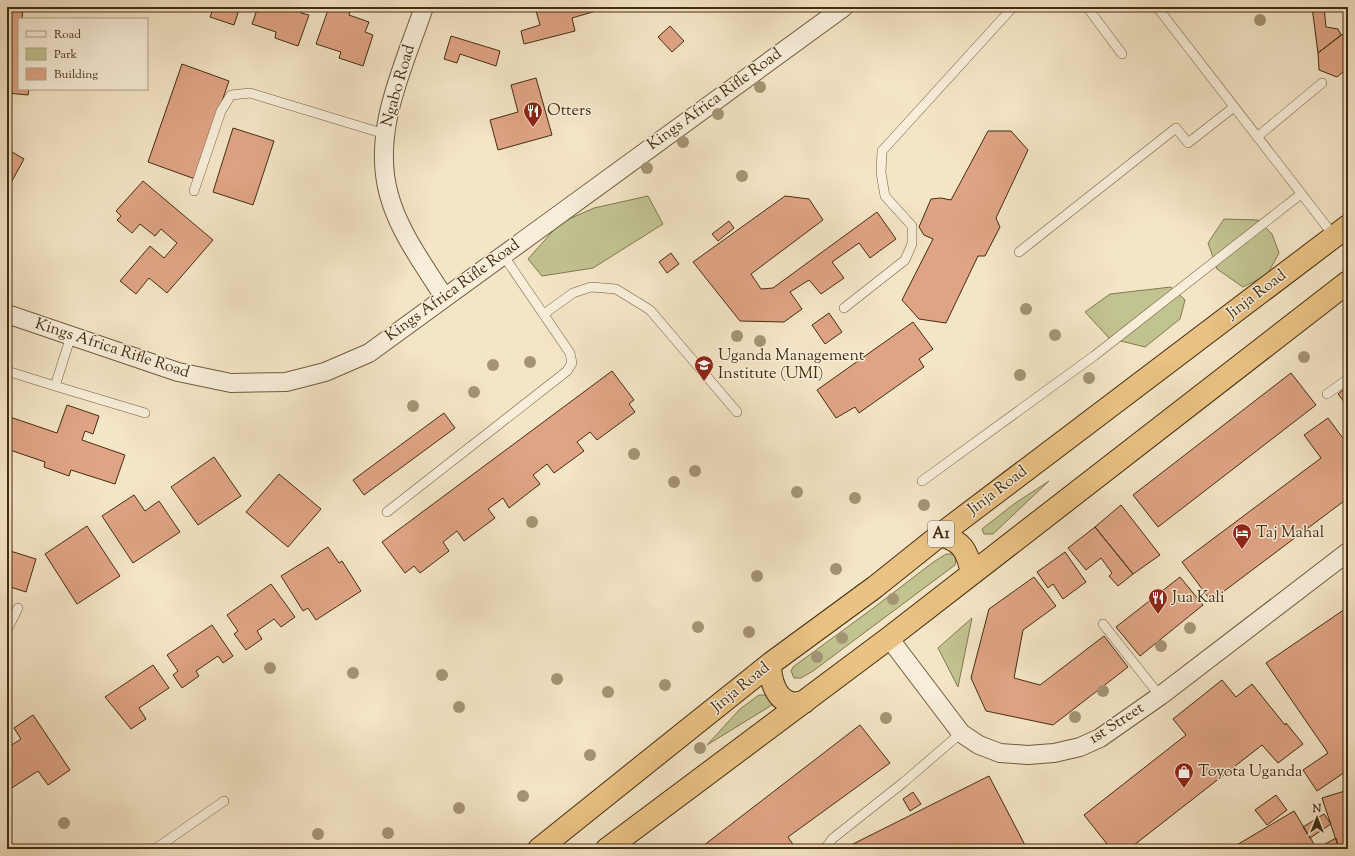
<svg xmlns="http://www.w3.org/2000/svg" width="1355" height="856" viewBox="0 0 1355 856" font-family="'Sorts Mill Goudy',serif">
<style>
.green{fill:#c1c391;stroke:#827850}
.building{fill:#dfa485;stroke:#442d10}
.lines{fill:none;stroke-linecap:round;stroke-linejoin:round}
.lane-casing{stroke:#705b3e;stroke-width:10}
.street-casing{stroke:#705b3e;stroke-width:20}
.highway-casing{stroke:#442d10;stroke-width:24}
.lane{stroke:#f8eeda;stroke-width:9}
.street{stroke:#f8eeda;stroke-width:18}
.highway{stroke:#eac283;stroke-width:22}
.tree{fill:#a49474}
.labels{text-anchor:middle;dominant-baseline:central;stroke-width:3;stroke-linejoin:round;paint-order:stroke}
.shield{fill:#f8eeda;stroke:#7a674d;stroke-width:1}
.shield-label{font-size:15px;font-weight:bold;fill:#442d10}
.street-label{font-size:16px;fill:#442d10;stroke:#f8eeda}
.poi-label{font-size:16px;fill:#442d10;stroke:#f8eeda;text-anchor:start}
</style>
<rect width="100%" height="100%" fill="#f4e5c6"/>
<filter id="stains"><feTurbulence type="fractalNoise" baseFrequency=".005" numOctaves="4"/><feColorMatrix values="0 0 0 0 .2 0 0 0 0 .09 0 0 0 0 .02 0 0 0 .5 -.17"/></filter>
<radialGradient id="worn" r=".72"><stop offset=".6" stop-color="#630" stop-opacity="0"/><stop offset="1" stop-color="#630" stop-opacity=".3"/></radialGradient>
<path class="green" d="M648,196L663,224L593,268L542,276L528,259L560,223L594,208Z
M1224,219L1258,220L1272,234L1279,253L1267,275L1243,287L1217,269L1208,243Z
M1171,287L1185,300L1180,319L1145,347L1109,338L1085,312L1110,294Z
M1049,481L993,534H984L982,529L1014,504Z
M946,554H953L956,559L955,565L813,671L801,678H794L791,671L793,667L876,606L932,563Z
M972,618L958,687L938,648Z
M759,695H765L771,699L772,705L707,745L740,709Z"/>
<path class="building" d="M7,7H23L22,19H19V89H29L28,95L7,93Z
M198,7H240L234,25L210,17L212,12Z
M258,7H303L301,13L309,15L298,46L275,38L276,32L252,24Z
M329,7L351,8L349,15L369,22L365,32L373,35L363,66L339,58L341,52L316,44Z
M535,7H605L606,8L572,18L575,31L524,44L521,31L540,25Z
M1312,7H1324L1326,27L1338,29L1341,35L1318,53Z
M670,26L684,41L672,52L658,37Z
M1348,30V68L1337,77L1319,70L1318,53Z
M451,36L500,51L496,66L460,54L457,63L444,59Z
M182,64L229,81L195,179L148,162Z
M536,78L552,135L498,150L490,120L518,112L511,85Z
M233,128L274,141L253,205L213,192Z
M988,131H1011L1028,150L996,218L1000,227L985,256H978L946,323L919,319L902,300L933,239L924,235L919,227L931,199L941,198L951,200Z
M7,149L24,159L7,190Z
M143,181L213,240L167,293L149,278L136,294L120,281L150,246L164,258L177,243L161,229L155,236L140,224L132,233L117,220L121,216L116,211Z
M785,196L809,199L823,220L751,274L761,289L773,288L877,212L896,239L870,258L859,243L832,262L844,278L821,294L809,280L790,292L802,309L784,322L740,321L693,262Z
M729,221L734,228L718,241L712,234Z
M671,253L679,264L667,273L659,262Z
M829,313L842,332L825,344L812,325Z
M913,322L933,349L919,359L924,367L859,413L855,407L836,418L817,390Z
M612,371L634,400L629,404L635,412L597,440L590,432L577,442L584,451L554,473L547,464L533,475L540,484L509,508L503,498L488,509L495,518L464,541L457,531L443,542L449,551L420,573L414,566L405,573L382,542Z
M1291,373L1316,405L1158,527L1133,495Z
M1348,386V407L1338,394Z
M67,405L99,416L93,434L85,431L82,440L125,455L115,484L71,470L69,476L44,467L45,462L7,449V416L57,433Z
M444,413L455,428L364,495L353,480Z
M1328,418L1348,445V498L1211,601L1182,562L1321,458L1304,435Z
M214,457L241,496L198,525L171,487Z
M279,474L321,509L288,547L246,512Z
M134,495L145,511L159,501L180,532L133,563L102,516Z
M1121,505L1160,555L1133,574L1095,527Z
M87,526L120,576L77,604L45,554Z
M1095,527L1133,574L1118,586L1109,576L1112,573L1101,558L1086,570L1068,548Z
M328,547L339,563L342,561L361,591L316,620L308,608L303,611L281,576Z
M7,550L36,559L26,592L7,586Z
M1065,552L1086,582L1063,599L1053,584L1048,588L1037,572Z
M1034,577L1056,606L1023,630L1014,678L1040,685L1104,636L1128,667L1053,725L986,711L971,678L989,609Z
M1180,577L1203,605L1140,656L1116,627Z
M271,584L295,617L281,627L274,619L257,631L262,639L246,650L234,634L238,631L227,615Z
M1348,607V770L1317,791L1303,770L1328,753L1266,663Z
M212,625L233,656L223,663L218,656L196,671L199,676L182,688L173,675L178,671L167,655Z
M153,665L169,688L139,708L146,719L131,729L105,697Z
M1222,680L1236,697L1252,684L1285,725L1286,723L1303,744L1278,763L1262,745L1129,849H1111L1084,815L1186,735L1173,719Z
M33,715L70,770L48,785L38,771L7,791V748L21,739L14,728Z
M860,725L890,763L788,837L796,849H699Z
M989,776L1027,849L845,848Z
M1348,790V849H1339L1322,798Z
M913,792L921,804L910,811L903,799Z
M1276,795L1287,810L1267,825L1255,810Z
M1294,811L1317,849H1230Z
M1324,814L1331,824L1310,838L1303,827Z
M1336,838L1339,849H1316Z"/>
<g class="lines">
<g class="lane-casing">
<path id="lane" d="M1087,7L1122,54
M1157,7L1334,236
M1257,137L1322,83
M194,191L221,111L231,95L250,93L385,134
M1019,252L1176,128L1188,143L1234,107
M844,308L905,260L912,244V226L885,196L881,173L882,151L1013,7
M544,314L573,293L591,287L616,289L650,310L737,412
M7,371L55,386L71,336
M55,386L145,413
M1327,394L1348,379
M922,481L1094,356L1301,194
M387,512L567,371L572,363L570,353L503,255
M1103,624L1160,696
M7,630L18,608
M155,849L224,801
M825,849L832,839L904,782L961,733"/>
</g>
<g class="street-casing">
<path id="street" d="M424,7C404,66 371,131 389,195C399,232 424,265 444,297
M7,314L178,372L231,383L286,382L325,372L369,353L844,7
M889,638L961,733L979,745L1000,753L1028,755L1054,753L1080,747L1100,738L1160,696L1348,552"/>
</g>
<g class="highway-casing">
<path id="highway" d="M940,535C962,541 967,550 972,573
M770,664C770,678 775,699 791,703C795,704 800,703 804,702
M539,849L770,664L875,587L940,535L1348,226
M607,849L889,638L1348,282"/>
</g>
<use href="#lane" class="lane"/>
<use href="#street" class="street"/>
<use href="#highway" class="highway"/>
</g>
<g class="tree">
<circle cx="1260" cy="20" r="6"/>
<circle cx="760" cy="87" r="6"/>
<circle cx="718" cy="114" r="6"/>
<circle cx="683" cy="142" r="6"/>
<circle cx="647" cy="168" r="6"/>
<circle cx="742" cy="176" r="6"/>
<circle cx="1026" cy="309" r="6"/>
<circle cx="1055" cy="335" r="6"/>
<circle cx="737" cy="336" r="6"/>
<circle cx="760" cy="341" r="6"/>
<circle cx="1304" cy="357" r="6"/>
<circle cx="530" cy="362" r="6"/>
<circle cx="493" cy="365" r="6"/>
<circle cx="1020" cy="375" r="6"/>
<circle cx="1089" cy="378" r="6"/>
<circle cx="474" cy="392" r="6"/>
<circle cx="413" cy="406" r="6"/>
<circle cx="634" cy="454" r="6"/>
<circle cx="695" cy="471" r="6"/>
<circle cx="674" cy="482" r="6"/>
<circle cx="797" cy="492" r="6"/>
<circle cx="855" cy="498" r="6"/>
<circle cx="924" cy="505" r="6"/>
<circle cx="532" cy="522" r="6"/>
<circle cx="836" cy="569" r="6"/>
<circle cx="757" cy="576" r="6"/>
<circle cx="893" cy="599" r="6"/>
<circle cx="698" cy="627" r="6"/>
<circle cx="1190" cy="628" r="6"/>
<circle cx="749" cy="632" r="6"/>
<circle cx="842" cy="638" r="6"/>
<circle cx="1161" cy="646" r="6"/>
<circle cx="817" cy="657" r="6"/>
<circle cx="270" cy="668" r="6"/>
<circle cx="353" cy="673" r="6"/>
<circle cx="442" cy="675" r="6"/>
<circle cx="557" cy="679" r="6"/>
<circle cx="665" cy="685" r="6"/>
<circle cx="1103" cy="691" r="6"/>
<circle cx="608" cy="692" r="6"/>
<circle cx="459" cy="707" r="6"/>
<circle cx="1075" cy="717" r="6"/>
<circle cx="886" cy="718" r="6"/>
<circle cx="700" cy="748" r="6"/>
<circle cx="590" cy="755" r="6"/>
<circle cx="523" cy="796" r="6"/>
<circle cx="459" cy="808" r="6"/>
<circle cx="64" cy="823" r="6"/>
<circle cx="388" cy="833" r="6"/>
<circle cx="318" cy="834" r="6"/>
</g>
<defs>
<g id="restaurant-pin" transform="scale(1)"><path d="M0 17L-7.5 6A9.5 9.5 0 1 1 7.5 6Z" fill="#8f2418" stroke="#f8eeda"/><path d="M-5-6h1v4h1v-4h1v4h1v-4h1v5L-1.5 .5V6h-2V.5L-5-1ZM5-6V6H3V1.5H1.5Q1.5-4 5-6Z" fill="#fff"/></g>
<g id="university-pin" transform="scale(1)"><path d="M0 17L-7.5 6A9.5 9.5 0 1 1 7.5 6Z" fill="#8f2418" stroke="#f8eeda"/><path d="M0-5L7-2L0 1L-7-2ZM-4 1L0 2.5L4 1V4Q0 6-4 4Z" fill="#fff"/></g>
<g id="hotel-pin" transform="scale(1)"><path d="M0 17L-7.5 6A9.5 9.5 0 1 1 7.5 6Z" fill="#8f2418" stroke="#f8eeda"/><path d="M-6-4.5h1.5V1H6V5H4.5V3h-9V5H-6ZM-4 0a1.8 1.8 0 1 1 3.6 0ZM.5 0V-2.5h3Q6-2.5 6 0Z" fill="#fff"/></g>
<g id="shop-pin" transform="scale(1)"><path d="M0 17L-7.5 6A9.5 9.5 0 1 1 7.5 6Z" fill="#8f2418" stroke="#f8eeda"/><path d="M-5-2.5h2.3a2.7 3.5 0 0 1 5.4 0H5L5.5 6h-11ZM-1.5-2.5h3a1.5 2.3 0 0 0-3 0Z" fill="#fff"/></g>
</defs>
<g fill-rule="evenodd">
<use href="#restaurant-pin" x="533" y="111"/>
<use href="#university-pin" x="704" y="365"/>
<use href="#hotel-pin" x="1242" y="533"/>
<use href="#restaurant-pin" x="1158" y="598"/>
<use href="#shop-pin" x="1184" y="772"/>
</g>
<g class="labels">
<rect class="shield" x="928" y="521" width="26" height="26" rx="3"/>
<g class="shield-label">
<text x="941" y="534">A1</text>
</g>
<g class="street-label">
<text transform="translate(399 86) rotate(-74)">Ngabo Road</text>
<text transform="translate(715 100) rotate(-36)">Kings Africa Rifle Road</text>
<text transform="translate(453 291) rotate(-36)">Kings Africa Rifle Road</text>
<text transform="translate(1257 295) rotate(-37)">Jinja Road</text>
<text transform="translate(112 349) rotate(18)">Kings Africa Rifle Road</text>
<text transform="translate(998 491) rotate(-37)">Jinja Road</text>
<text transform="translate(741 688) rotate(-39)">Jinja Road</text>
<text transform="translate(1117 724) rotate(-33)">1st Street</text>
</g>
<g class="poi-label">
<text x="547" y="111">Otters</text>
<text x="718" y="356">Uganda Management<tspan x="718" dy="18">Institute (UMI)</tspan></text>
<text x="1256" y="533">Taj Mahal</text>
<text x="1172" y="598">Jua Kali</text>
<text x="1198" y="772">Toyota Uganda</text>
</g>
</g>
<rect width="1355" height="856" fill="none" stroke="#f4e5c6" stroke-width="24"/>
<rect x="8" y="8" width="1339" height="840" fill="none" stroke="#442d10" stroke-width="2"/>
<rect x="12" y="12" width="1331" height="832" fill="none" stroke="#442d10"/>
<rect x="18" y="18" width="130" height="72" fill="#f8eeda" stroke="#b0a189"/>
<rect x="26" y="31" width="20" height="6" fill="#f8eeda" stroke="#b0a189"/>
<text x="54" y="38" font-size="12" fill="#442d10">Road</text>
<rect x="26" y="48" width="20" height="12" fill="#c1c391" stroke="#b0a189"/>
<text x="54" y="58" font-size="12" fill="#442d10">Park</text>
<rect x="26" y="68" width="20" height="12" fill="#dfa485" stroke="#b0a189"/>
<text x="54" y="78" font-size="12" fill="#442d10">Building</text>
<g transform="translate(1317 818)" stroke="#f8eeda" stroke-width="3" paint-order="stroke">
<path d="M0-3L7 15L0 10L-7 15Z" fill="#442d10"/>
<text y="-6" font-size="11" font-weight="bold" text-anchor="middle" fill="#442d10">N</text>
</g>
<rect width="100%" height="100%" filter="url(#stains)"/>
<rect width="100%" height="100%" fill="url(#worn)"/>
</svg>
